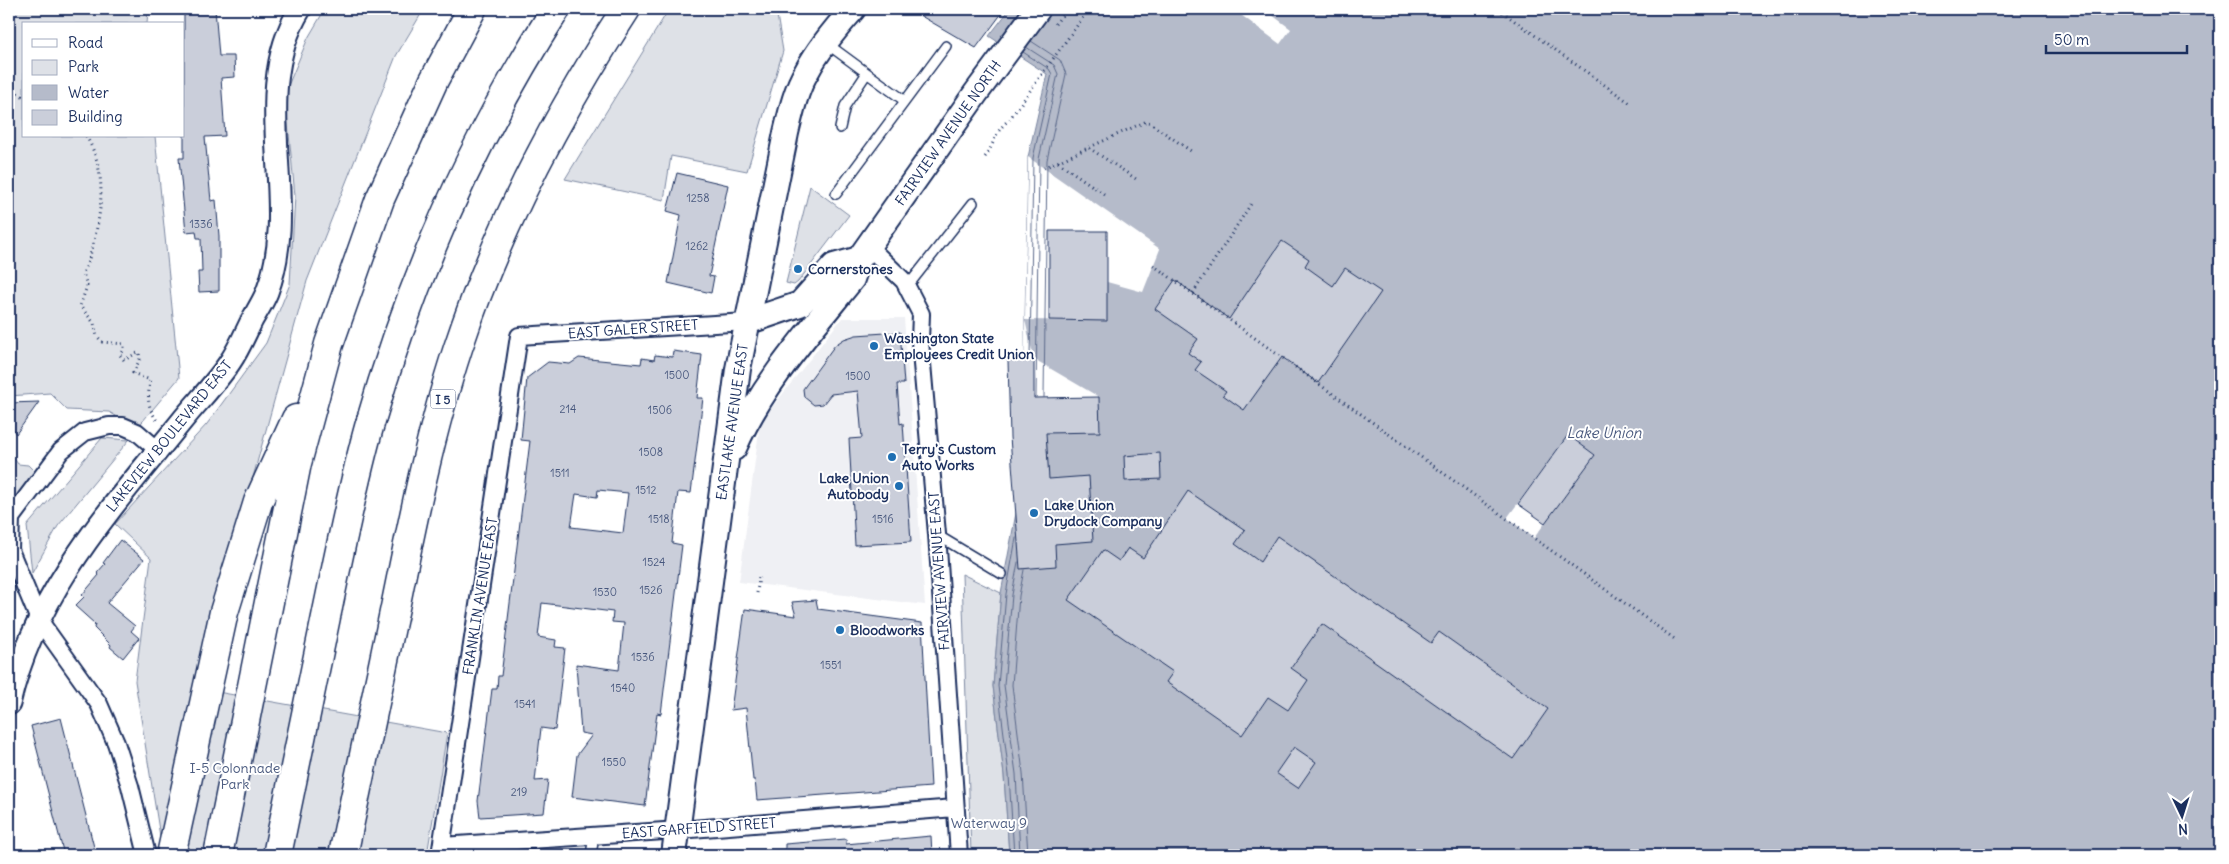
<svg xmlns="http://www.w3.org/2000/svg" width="2229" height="864" viewBox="0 0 2229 864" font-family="Delius,sans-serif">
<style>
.built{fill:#eff0f4}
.green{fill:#dee1e7;stroke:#7c88a2}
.water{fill:#b5bbca;stroke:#77839f}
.pier{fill:#fff}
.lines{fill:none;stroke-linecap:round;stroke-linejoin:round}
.shore{stroke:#596789;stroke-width:1}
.building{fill:#caceda;stroke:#1b2f5e;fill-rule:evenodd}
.service-casing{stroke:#1b2f5e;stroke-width:12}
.minor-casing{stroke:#1b2f5e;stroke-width:20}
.tertiary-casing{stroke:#1b2f5e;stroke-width:25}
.secondary-casing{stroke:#1b2f5e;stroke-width:28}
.motorway-casing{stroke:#1b2f5e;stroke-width:31}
.path{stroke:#1b2f5e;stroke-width:3;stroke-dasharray:1 4;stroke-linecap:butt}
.service{stroke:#fff;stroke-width:9}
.minor{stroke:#fff;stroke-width:16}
.tertiary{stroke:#fff;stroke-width:21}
.secondary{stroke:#fff;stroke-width:24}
.motorway{stroke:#fff;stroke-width:28}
.poi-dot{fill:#1f6fb2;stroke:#fff;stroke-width:2}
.labels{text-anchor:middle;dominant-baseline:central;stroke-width:4;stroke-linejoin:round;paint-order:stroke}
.number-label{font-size:11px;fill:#47577d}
.shield{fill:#fff;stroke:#5f6d8e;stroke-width:1}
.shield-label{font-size:12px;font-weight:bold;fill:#1b2f5e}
.street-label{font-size:14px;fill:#1b2f5e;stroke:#fff}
.poi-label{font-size:14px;font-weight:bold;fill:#1b2f5e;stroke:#fff;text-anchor:start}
.park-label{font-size:14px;fill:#4c5c80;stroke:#fff}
.water-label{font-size:15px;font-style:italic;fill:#49597e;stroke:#fff}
</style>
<rect width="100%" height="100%" fill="#fff"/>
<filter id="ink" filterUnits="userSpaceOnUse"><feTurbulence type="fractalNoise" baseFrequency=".02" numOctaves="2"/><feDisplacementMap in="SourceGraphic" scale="10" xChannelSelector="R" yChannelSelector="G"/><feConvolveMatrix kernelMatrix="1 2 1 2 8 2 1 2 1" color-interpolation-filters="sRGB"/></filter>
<g filter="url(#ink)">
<path class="built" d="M842,318H904L925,605L739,582L760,423Z"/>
<path class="green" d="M9,9H148L147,24H24V136H155L179,378L137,428L109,412L67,410L50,393L9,396Z
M325,9H424L396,56L307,281L195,688L447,733L427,855H163L135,681L151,558L115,524L207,424L266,343L290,284L295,196L285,93L308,38Z
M669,9H776L783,51L747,171L671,156L664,200L565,179Z
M810,186L849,215L798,282L794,285L786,283Z
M102,438L129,440L58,526L32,573L27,526Z
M9,452L18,464L28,465L35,472L9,508Z
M9,568L17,581L9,601Z
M962,574L1001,593L993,686L1004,775L1009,855H971Z"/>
<path class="water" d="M1010,9H2220V855H1009L1004,775L993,686L1001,593L1026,460L1025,320L1028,157L1047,74L989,36Z"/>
<path class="pier" d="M1233,9H1264L1291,29L1280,44Z
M1028,157L1160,249L1143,292L1107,282V321L1025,320L1034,359L1099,397L1100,432L1025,433V320Z
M1568,435L1595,455L1534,538L1507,518Z"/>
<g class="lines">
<path class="shore" d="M1031,41L1060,60L1066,74L1047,160L1044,397
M1026,47L1054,65L1058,74L1039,159L1036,397
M1023,52L1049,69L1052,74L1033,158L1030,358
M1018,562L1012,595L1004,685L1016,774L1020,855
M1024,570L1019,596L1012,685L1023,773L1028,855
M1014,855L1009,775L998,686L1006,594L1016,538"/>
</g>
<path class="building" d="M184,9H215L219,56H234L235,77L221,78L225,136L205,137L211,201L216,200L219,236V291L199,292L198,272H202L201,238H197L196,231L186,232L179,158H184Z
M909,9H1005L976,48Z
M677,173L728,185L709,276L714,277L711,293L668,283L681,215L667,211Z
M1049,231H1107V321L1049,320Z
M1282,241L1309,259L1305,266L1333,286L1345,268L1381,292L1318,383L1282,357L1244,410L1223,395L1226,391L1195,370L1201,362L1188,353L1198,339L1155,309L1175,280L1229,319Z
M900,332L904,384H897L900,424L903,423L911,542L855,545L849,439L862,438L858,391L831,394L823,404L814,405L804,397L803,389L835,345L844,339L856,335Z
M673,351L702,355L697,398H703L691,493L678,492L672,543L682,545L661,714L657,713L645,806L572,797L577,755L592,735L581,733L576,664L619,670L624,623L612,622L613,612L542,603L538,637L556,640L555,647L565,648L555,730L541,728L535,781L548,780L544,813L480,817L478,801L492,689H497L498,676H501L530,441L521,440L527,378L548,362L570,364L579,358L641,364L642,358L654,360L655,355L672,357ZM598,490L628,493L623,533L571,527L576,494L597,497Z
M1034,359V398L1099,397L1100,432L1046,433L1049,479L1089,476L1093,541L1055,544L1056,566L1020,569L1010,437L1008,360Z
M39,402L16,434L9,423V403Z
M1568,435L1595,455L1545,523L1518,504Z
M1160,453L1161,479L1125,481L1124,456Z
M1188,491L1245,530L1235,544L1260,562L1277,536L1431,643L1439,632L1548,709L1513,759L1322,624L1291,668L1308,680L1288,710L1268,697L1242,735L1166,682L1173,672L1068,600L1103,550L1119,561L1128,548L1143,558Z
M120,540L144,559L107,603L135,626L131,631L139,638L123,658L110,647L111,645L94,628L95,624L75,606L84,597L82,595L99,575L97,573L105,564L103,563Z
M816,600L818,609L922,623L931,787L757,800L755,780H753L746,708L731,710L745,609L796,616L792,602Z
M61,718L96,855H64L31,726Z
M1294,747L1316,762L1298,788L1276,773Z
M931,836L932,855H785V844L846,839V844Z"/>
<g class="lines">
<g class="service-casing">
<path id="service" d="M826,43L905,101
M840,128L845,106L867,73
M836,194L946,46
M907,287L973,203
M937,535L1002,574
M591,855L594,836"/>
</g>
<g class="minor-casing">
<path id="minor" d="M868,246L904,281L921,314L920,341L937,534L959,855
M442,846L679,830L955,808
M147,855L130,786L116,743L99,704L39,620L10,550L11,518L61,451L85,432L109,426H123L137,432L158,450
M440,855L519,336L747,322"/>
</g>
<g class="tertiary-casing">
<path id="tertiary" d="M9,704C35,591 110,510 181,422C197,402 216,383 230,362C239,349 245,334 252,320C257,311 263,302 267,292C302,201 247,96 300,9"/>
</g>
<g class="secondary-casing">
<path id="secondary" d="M747,322L800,304L834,266L859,259
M734,448C762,384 809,332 852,279L859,259L976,93L1038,9
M674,855L738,369L786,133C791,112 796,89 807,71C819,48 836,28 853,9"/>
</g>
<g class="motorway-casing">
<path id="motorway" d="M171,855L224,612L258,502L296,419
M218,855L297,463L329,344L380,199L434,80L472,9
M277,855C293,774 310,693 327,612C340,550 352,488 369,427C411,280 473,138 556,9
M343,855C361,770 379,684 397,598C414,514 431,430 458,348C498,227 557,115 626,9"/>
</g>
<path class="path" d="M1498,9L1630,103
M1055,24L1067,9
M9,88L24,97
M86,136C106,169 103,205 94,240C91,252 89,262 83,273L87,286L80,306L94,323L97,336L102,342L124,344V350L120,355L124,360L139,352L140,359L133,373L150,380C148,399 146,405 158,422
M1089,148L1136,179
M985,157C996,142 993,133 1009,120L1089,9
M1058,162L1104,194
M1044,168L1147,121L1191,151
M1153,265L1676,640
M1193,293L1253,201
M757,593L759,576"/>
<use href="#service" class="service"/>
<use href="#minor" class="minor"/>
<use href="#tertiary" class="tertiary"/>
<use href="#secondary" class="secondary"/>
<use href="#motorway" class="motorway"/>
</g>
</g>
<g class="poi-dot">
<circle cx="798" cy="269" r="5"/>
<circle cx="874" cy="346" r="5"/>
<circle cx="892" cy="457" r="5"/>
<circle cx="899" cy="486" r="5"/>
<circle cx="1034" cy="513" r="5"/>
<circle cx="840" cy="630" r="5"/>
</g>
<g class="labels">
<g class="number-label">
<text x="698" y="198">1258</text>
<text x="201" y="224">1336</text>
<text x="697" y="246">1262</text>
<text x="677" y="375">1500</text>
<text x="858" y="376">1500</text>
<text x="568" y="409">214</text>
<text x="660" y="410">1506</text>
<text x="651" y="452">1508</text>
<text x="560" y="473">1511</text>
<text x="646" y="490">1512</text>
<text x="659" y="519">1518</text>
<text x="883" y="519">1516</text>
<text x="654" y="562">1524</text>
<text x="651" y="590">1526</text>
<text x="605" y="592">1530</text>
<text x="643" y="657">1536</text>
<text x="831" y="665">1551</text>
<text x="623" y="688">1540</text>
<text x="525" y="704">1541</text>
<text x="614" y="762">1550</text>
<text x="519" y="792">219</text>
</g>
<rect class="shield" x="430.5" y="389.5" width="25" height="19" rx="4"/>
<g class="shield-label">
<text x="443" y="399">I 5</text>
</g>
<g class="street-label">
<text transform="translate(948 133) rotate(-55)">FAIRVIEW AVENUE NORTH</text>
<text transform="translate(633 329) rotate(-4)">EAST GALER STREET</text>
<text transform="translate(732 422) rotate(-82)">EASTLAKE AVENUE EAST</text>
<text transform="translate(169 436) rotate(-51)">LAKEVIEW BOULEVARD EAST</text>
<text transform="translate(939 571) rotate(-94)">FAIRVIEW AVENUE EAST</text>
<text transform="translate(480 596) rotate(-81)">FRANKLIN AVENUE EAST</text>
<text transform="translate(699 828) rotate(-4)">EAST GARFIELD STREET</text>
</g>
<g class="poi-label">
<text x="808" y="269">Cornerstones</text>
<text x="884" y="338">Washington State<tspan x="884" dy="16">Employees Credit Union</tspan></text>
<text x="902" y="449">Terry's Custom<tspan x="902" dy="16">Auto Works</tspan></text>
<text x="889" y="478" text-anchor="end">Lake Union<tspan x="889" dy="16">Autobody</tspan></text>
<text x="1044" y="505">Lake Union<tspan x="1044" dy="16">Drydock Company</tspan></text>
<text x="850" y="630">Bloodworks</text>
</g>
<g class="park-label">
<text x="235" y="768">I-5 Colonnade<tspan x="235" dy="16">Park</tspan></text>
<text x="989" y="823">Waterway 9</text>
</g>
<g class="water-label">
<text x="1604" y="432">Lake Union</text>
</g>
</g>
<rect width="2229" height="864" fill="none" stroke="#fff" stroke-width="30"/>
<rect x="15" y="15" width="2199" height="834" fill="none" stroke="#1b2f5e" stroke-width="2" filter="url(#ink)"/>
<rect x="22" y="22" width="162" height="115" fill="#ffffff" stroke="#a4acbf"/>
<rect x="32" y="39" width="25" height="8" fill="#ffffff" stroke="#a4acbf"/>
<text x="68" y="48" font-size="15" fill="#1b2f5e">Road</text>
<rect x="32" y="60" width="25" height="15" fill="#dee1e7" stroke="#a4acbf"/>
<text x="68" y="72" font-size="15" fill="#1b2f5e">Park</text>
<rect x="32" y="85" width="25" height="15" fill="#b5bbca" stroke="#a4acbf"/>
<text x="68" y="98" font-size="15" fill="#1b2f5e">Water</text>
<rect x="32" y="110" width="25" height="15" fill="#caceda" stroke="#a4acbf"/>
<text x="68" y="122" font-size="15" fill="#1b2f5e">Building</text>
<g transform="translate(2182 816) rotate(176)" stroke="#ffffff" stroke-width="4" paint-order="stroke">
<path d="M0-4L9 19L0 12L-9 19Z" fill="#1b2f5e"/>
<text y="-8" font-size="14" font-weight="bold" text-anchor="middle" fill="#1b2f5e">N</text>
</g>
<path d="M2046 45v8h141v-8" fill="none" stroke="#1b2f5e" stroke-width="2.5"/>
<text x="2054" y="45" font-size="15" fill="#1b2f5e" stroke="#ffffff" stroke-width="4" paint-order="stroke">50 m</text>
</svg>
